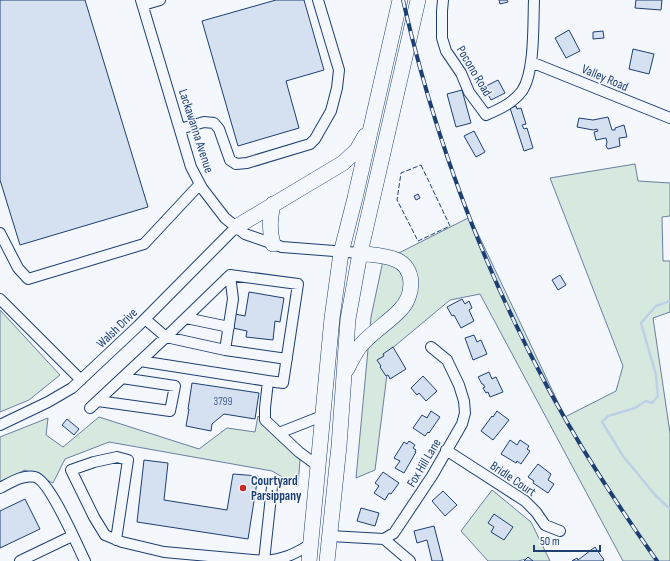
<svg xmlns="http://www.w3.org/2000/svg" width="670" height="561" viewBox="0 0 670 561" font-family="'Sofia Sans Condensed',sans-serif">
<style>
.green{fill:#d7e8df;stroke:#687fa3}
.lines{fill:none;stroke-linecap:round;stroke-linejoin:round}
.stream{stroke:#bed0e5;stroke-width:2.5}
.building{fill:#d5e0f0;stroke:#1d3f73}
.minor-casing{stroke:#1d3f73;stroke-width:12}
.highway-casing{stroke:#1d3f73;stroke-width:16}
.minor{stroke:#f4f7fb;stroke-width:10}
.highway{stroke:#f4f7fb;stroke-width:15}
.rail-casing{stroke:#1d3f73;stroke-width:4}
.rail{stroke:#f4f7fb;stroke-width:2.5;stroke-dasharray:8;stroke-linecap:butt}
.fence{stroke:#1d3f73;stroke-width:1;stroke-dasharray:5 2;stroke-linecap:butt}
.poi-dot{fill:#c62828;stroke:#f4f7fb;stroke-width:1.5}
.labels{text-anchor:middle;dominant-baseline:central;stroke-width:3;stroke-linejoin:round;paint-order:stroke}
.number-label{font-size:11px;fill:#4b6792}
.street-label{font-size:13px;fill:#1d3f73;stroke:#f4f7fb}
.poi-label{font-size:13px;font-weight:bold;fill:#1d3f73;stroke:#f4f7fb;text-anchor:start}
</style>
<rect width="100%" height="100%" fill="#f4f7fb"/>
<path class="green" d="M635,164L638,181L670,183V216L662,217L663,261H670V312L653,318L670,433V561H623L480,294L450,300L390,350L375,470L356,478L371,317L384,256L389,258L470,217L565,417L616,391L623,366L550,178Z
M0,310L60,375L29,400L0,412Z
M258,416L300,460L298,486L272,471L109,442L65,459L53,483L25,470L0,482V437L48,418L46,435L63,447L99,417L199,449L227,428L255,432Z
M492,490L531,522L550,561H527L526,559L518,561H488L461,531Z"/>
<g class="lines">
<path class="stream" d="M670,301L656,306L641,323L656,375L658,396L652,403L646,401L635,408L608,416L602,422L623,456L656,496L670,509"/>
</g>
<path class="building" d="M0,0H85L148,207L20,245L0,180Z
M276,0H304L324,70L286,81L299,128L238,146L202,21Z
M499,0H507L508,2L500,4Z
M636,0H662L661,10L635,8Z
M569,30L580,51L566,58L555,38Z
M603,31L604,38L593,39V32Z
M633,49L654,54L649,74L629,69Z
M498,80L505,93L491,100L484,87Z
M462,90L471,123L456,127L447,94Z
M516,106L517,109L521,108L526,124L522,125L524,129L527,128L533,148L524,151L510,108Z
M608,117L612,130H615V128L624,125L627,137L619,138L620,146L608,149L606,146L607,142L606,138L596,140L594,132L598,131L597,129L593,130L577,127L579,118L593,120Z
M474,131L485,152L476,157L464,136Z
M418,194L420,198L416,200L414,196Z
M560,275L566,285L558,290L552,280Z
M249,292L284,298L280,322L275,321L273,340L246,337L247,331L233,328L235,314L245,316Z
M462,299L465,304L469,301L472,308L469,310L474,321L461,328L454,315L452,316L447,307Z
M474,335L477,342L481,340L487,354L473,360L465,338Z
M393,347L406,369L390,379L388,375L386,376L380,367L381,366L377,360L384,356L383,354Z
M489,372L492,379L496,377L503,392L490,397L488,392L486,393L483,388L485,387L483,384H482L478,377Z
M423,376L437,391L426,401L419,393L417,395L411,388Z
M192,383L259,393L255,419L224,414L212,424L211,431L186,426L189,409H188Z
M431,411L440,417L429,433L428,432L425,436L413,428L422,415L427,418Z
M497,411L509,420L493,440L481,431L492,416L493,417Z
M67,419L79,429L74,435L62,425Z
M510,440L517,445L520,440L529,446L527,449L530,451L521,464L517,461L516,463L501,454Z
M409,441L415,445L413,448L416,450L415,452H416L404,473L395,468L400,461L394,458L404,442L407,444Z
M144,460L168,463L164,500L227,510L233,474L258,476L248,539L137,522Z
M538,464L551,474L548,480L554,484L548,493L533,483L534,481L528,477Z
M383,472L399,483L391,494L389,493L385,500L374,493L379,486L375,483Z
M443,491L457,505L445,516L432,501Z
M25,499L40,529L0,548V511Z
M361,508L379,513L375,526L357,521Z
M494,514L513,527L504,540L491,532L494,527L488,523Z
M434,526L443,561H432L427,540L417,543L414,531Z
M595,547L604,560L603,561H572L577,558L578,560Z
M528,557L533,561H524Z"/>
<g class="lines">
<g class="minor-casing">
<path id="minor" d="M141,0L191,167L202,188L225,218L245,234L282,247L360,253
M443,0L442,11V38L446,51L461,73L469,92L486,115C500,109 513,103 522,91C535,72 533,24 534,0
M143,5L160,0
M531,62L670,118
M180,129L204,122L214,123L219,129L230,160L236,164L247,163L310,144L315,139L331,111L337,88L339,70L318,0
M0,233L18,268L28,279L144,244L200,184
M0,299L81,380
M186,318L229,327
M145,319L166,337L230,275L298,284L283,383L268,381L265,408V420L299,452L318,466
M225,350L233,299L230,275
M140,361L268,381
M98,401L170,411L175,386L122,378
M90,408L166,337L225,350L287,359
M0,425L48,402L72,388L138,326L236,227
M279,433L322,416
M446,450L525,501L536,512L545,525L560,531
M272,487L264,561C284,559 293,555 311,544
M0,488C10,483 23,474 35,477C50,481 77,545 85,561
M330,536L384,539L394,533L432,476L462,424L465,413L464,401L459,385L447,360L431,347
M384,539L410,561
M116,540L128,460L117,457L94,462L71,470L94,517L105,535L122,542L164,552L264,561
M20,561L72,536"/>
</g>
<g class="highway-casing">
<path id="highway" d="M273,204C270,219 269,230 273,244
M236,227L343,163L357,150L365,136
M347,369C351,361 355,352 361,345C372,332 388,323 400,310C414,296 417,267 394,259C384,255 371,255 360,253
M309,561L332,318L341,253L355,198L400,0
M327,561L339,446L348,319L360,253L418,0"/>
</g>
<use href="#minor" class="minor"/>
<use href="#highway" class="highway"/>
<g class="rail-casing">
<path id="rail" d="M403,0C434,136 483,268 549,390C581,449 618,506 657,561"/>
</g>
<use href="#rail" class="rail"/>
<path class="fence" d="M421,165L450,226L418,241L397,200L401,173Z"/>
</g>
<circle class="poi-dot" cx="243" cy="488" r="4"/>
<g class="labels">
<g class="number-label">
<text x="223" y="401">3799</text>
</g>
<g class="street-label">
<text transform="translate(474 71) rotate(59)">Pocono Road</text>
<text transform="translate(605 78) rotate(23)">Valley Road</text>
<text transform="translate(196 131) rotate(72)">Lackawanna Avenue</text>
<text transform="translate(117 328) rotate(-44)">Walsh Drive</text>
<text transform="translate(424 463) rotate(-59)">Fox Hill Lane</text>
<text transform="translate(513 479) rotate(34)">Bridle Court</text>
</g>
<g class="poi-label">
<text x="251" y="481">Courtyard<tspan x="251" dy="15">Parsippany</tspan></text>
</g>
</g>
<path d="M534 545v6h66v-6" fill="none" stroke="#1d3f73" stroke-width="2"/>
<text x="540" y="545" font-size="12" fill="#1d3f73" stroke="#f4f7fb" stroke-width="3" paint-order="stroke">50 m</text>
</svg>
